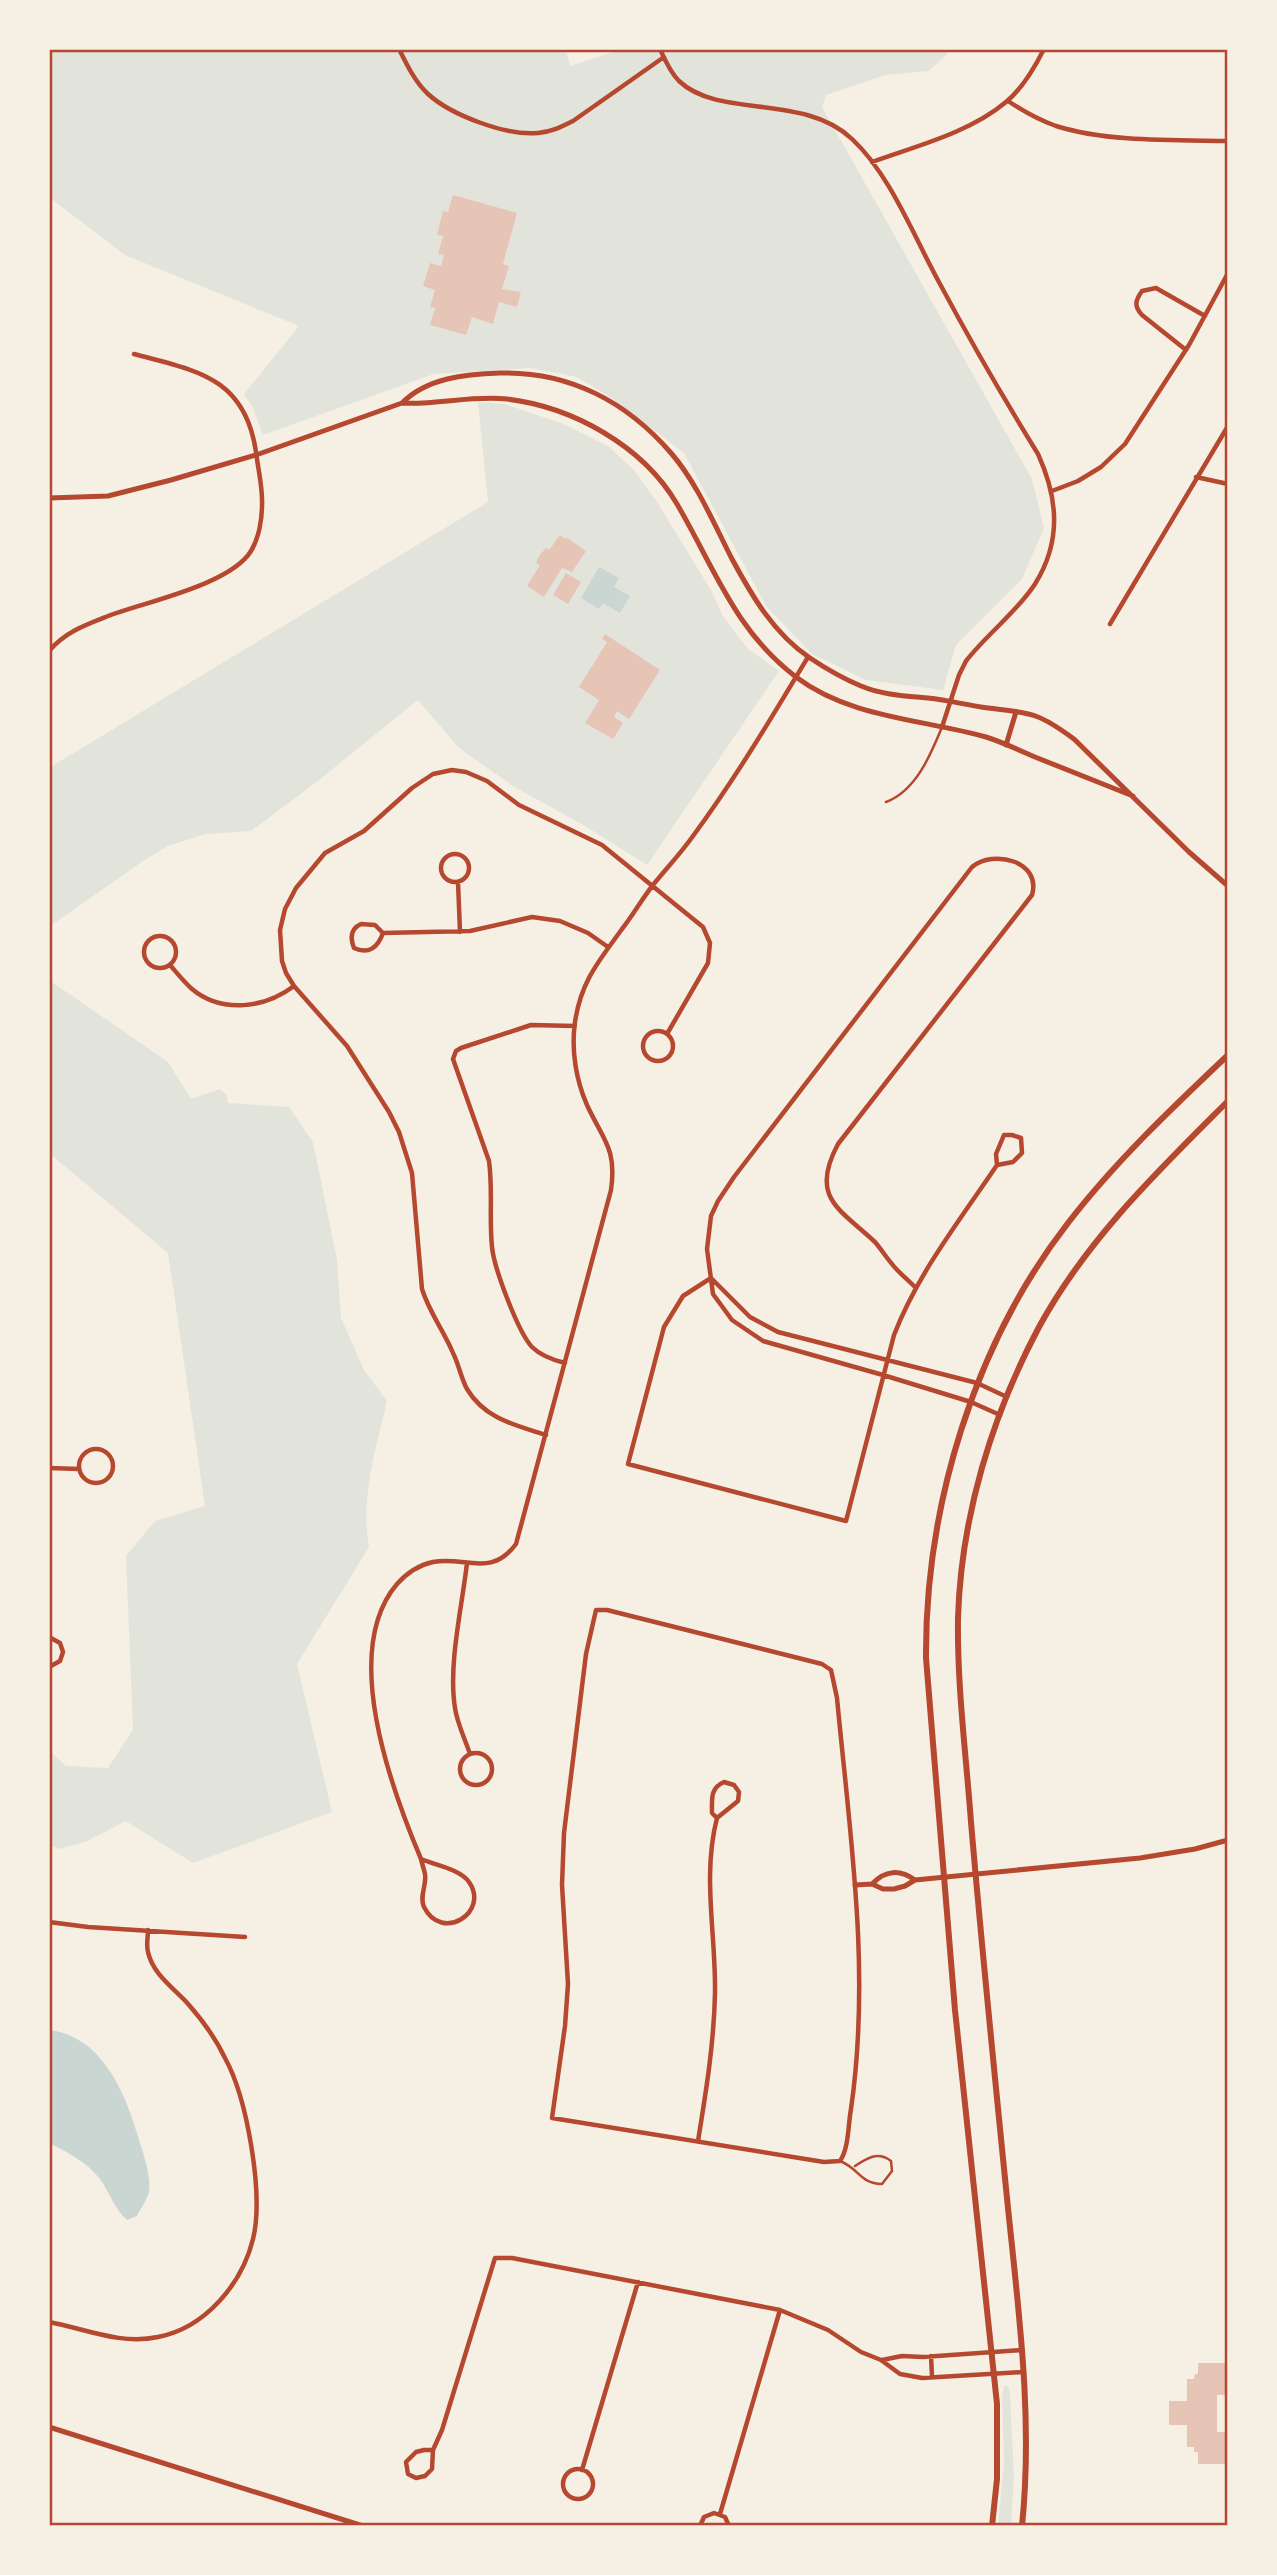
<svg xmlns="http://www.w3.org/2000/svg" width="1277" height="2575" viewBox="0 0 1277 2575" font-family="Karla,sans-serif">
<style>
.green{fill:#e2e4dc}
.water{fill:#c9d6d2}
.building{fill:#e6c5b7}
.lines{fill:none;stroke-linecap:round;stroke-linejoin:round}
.service{stroke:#b5482f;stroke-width:2.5}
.minor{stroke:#b5482f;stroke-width:4.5}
.tertiary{stroke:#b5482f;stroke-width:5}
.secondary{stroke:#b5482f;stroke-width:6}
.neatline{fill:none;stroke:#b5482f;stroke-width:2.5}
</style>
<rect width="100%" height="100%" fill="#f6efe4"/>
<path class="green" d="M49,49H566L570,66L622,49H952L929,71L885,75L826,95L822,107L1032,479L1044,528L1022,579L956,645L943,690L866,680L812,654L766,606L684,453L610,397L577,377L530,368L434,374L263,435L252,406L244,394L299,326L125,255L49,197Z
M478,402L504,404L564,424L608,446L633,469L657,502L711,590L723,616L748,649L779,671L647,865L585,826L513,786L459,748L418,700L314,784L251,831L205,834L168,846L143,861L49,927V768L488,502Z
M49,980L168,1062L191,1099L220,1089L226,1094L228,1103L289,1107L313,1142L337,1260L341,1318L364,1370L387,1401C376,1449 360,1497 369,1547L297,1664L332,1812L193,1863L126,1821L85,1842L58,1849L49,1844V1750L66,1766L108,1768L133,1730L126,1556L155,1521L205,1506L168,1253L49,1153Z
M1004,2386H1008L1010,2393L1014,2477L1011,2526H998L1004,2461L1002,2398Z"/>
<path class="water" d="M599,567L619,578L614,587L630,596L620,613L603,603L599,609L581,598Z
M49,2030C103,2036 126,2095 139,2140C144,2156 151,2175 149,2192C147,2200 140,2209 137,2216L127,2220C114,2209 110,2192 99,2178C87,2162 67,2152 49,2143Z"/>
<path class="building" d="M453,195L517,213L503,264L509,266L502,289L521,292L517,307L499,302L493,324L472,317L466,335L430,325L435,308L430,307L435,290L423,286L430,263L441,266L444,255L438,254L443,236L437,235L443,211L448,212Z
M560,535L565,539L566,537L586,551L572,572L562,568L544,597L527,586L540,565L536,563L539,556L546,548L549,550Z
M566,573L581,582L568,604L553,595Z
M605,634L660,670L629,719L617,711L614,717L623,723L613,739L585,723L599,700L579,687L607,642L602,639Z
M1198,2363H1228V2395H1217V2432H1228V2464H1198V2452H1194V2447H1187V2425H1169V2401H1187V2379H1194L1195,2374H1198Z"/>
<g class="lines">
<path class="service" d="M886,802C916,791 931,754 942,727
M840,2161C860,2169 859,2183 882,2184L892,2171L891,2161C878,2151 867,2158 855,2166"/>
<path class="minor" d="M399,49C407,65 415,82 428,94C451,115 506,136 538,133C551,132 561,127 573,121L664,57
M660,49C665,60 670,72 679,81C719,119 804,93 852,139C890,174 915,239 940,284C971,342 1004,399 1038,454C1058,498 1062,541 1035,584C1017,612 987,634 966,661L959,675L942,727
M1008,101C1023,111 1039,120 1056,126C1106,142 1175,140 1228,141
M872,162C916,146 969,133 1006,102C1022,89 1035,67 1044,49
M1186,350L1142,315C1134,306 1135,301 1142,291L1156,288L1205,316
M1196,477L1228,484
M1052,491L1078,481L1101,467L1125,444L1189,345L1228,273
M1110,624L1228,426
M49,651C65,632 85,625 108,616C145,602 230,585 251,551C259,538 262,519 262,505C263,488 258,469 256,452C245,377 197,371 134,354
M441 868a14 14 0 1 1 28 0a14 14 0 1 1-28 0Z
M458,882L460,932
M361,924L375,925L383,933C378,947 369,955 354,948C350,938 350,929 361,924Z
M383,933L470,931L532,917L560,921L588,933L608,947
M144 952a16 16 0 1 1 32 0a16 16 0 1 1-32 0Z
M170,965C177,973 184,982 192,989C222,1014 265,1008 294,986
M643 1046a15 15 0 1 1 30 0a15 15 0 1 1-30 0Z
M1004,1135H1012L1021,1138L1022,1153L1013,1162L997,1165L996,1154Z
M711,1278L683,1296L664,1327L628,1464L846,1521L894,1335C918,1273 960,1220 997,1165
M712,1279L750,1317L778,1332L977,1383L1007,1397
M915,1287C907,1279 898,1272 892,1264C886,1257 881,1249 875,1242C840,1209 809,1198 838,1144L1032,895C1042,861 993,849 972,867L734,1177L718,1201L711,1216L707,1249L713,1294L732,1320L763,1341L883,1375L971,1402L1000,1415
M565,1363C553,1360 541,1356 532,1347C518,1332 494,1268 492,1247C489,1218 493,1190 489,1161L453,1059L456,1051L461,1048L531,1025L575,1026
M546,1435C515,1425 485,1419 467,1389C461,1378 459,1365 453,1353C444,1331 429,1312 422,1289L412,1173L399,1132L389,1112L347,1046L294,986L286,973L282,961L280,930L285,909L296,888L325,853L364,831L412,788L433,774L452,770L466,772L487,781L519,805L602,845L703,927L710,943L708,963L667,1034
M79 1466a17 17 0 1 1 34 0a17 17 0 1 1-34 0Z
M49,1468L79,1469
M467,1563C462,1607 448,1665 455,1708C457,1723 465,1739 470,1754
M596,1610H607L822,1664L831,1670L837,1698C850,1836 871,1971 851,2109C848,2125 849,2148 840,2161L824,2162L552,2118L565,2026L568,1984L562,1885L564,1833L586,1654Z
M49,1637L60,1643L63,1652L60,1661L49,1667
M460 1769a16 16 0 1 1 32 0a16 16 0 1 1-32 0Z
M724,1782L734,1785L739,1792L738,1801L717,1818L712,1813C712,1799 710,1788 724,1782Z
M421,1859C391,1788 340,1651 397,1584C406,1574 419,1565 433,1562C466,1556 491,1578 516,1544L611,1190C617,1148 603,1140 587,1105C576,1080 571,1050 575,1022C581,981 599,961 622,929C633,915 642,899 653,885C666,869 681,853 693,836C735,779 772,717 808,657
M421,1859C435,1865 460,1869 469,1882C490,1912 442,1943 424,1907C419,1896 427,1885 425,1874C424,1869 422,1864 421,1859Z
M49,1922L88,1927L245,1937
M698,2141C706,2092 714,2043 715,1993C716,1934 702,1876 717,1818
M49,2322C86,2329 120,2345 158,2337C205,2328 242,2284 253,2239C264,2194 247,2098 225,2058C216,2039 203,2021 189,2005C175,1989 153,1975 148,1952C146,1945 148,1937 148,1930
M931,2356L932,2376
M882,2360L902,2356L923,2357L1022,2350
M424,2450H433L432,2469L425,2476L416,2478L408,2474L406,2462L416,2452Z
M433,2450L442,2430L495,2258H512L780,2310L828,2330L861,2352L881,2360L900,2374L922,2378L1023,2372
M563 2484a15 15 0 1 1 30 0a15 15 0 1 1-30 0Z
M582,2470L638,2282
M720,2514L780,2310
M700,2526L704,2517L714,2513L725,2517L729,2526"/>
<path class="tertiary" d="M402,403C427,378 465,374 500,373C569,371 627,402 671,453C697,483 714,524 732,559C752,596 774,634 810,658C825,668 844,679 861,686C882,695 906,696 928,698C946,700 963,704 981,707C1000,710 1020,710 1038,717C1051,722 1063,731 1074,739L1189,852L1228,886
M49,498L108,496L171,480L256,455L402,403C437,405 472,395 507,399C573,407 643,446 677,504C714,567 735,631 796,677C850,718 922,719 986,737C1002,742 1019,750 1035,757C1068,770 1101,783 1133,796
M1006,745L1016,712
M872,1884C885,1870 900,1869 915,1880
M855,1885L872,1884L883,1889H894L905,1886L915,1880L1140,1858L1195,1849L1228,1840
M49,2427L363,2526"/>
<path class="secondary" d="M992,2526L997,2479V2404L955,2010L926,1658C925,1507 974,1344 1068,1223C1115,1162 1172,1108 1228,1055
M1022,2526C1033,2420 1019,2314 1008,2208C995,2079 982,1951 971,1822C966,1754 957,1686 958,1618C961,1517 992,1415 1039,1327C1087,1239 1158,1171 1228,1101"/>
</g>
<rect width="1277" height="2575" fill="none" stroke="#f6efe4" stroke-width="102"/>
<rect x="51" y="51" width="1175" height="2473" class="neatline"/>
</svg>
